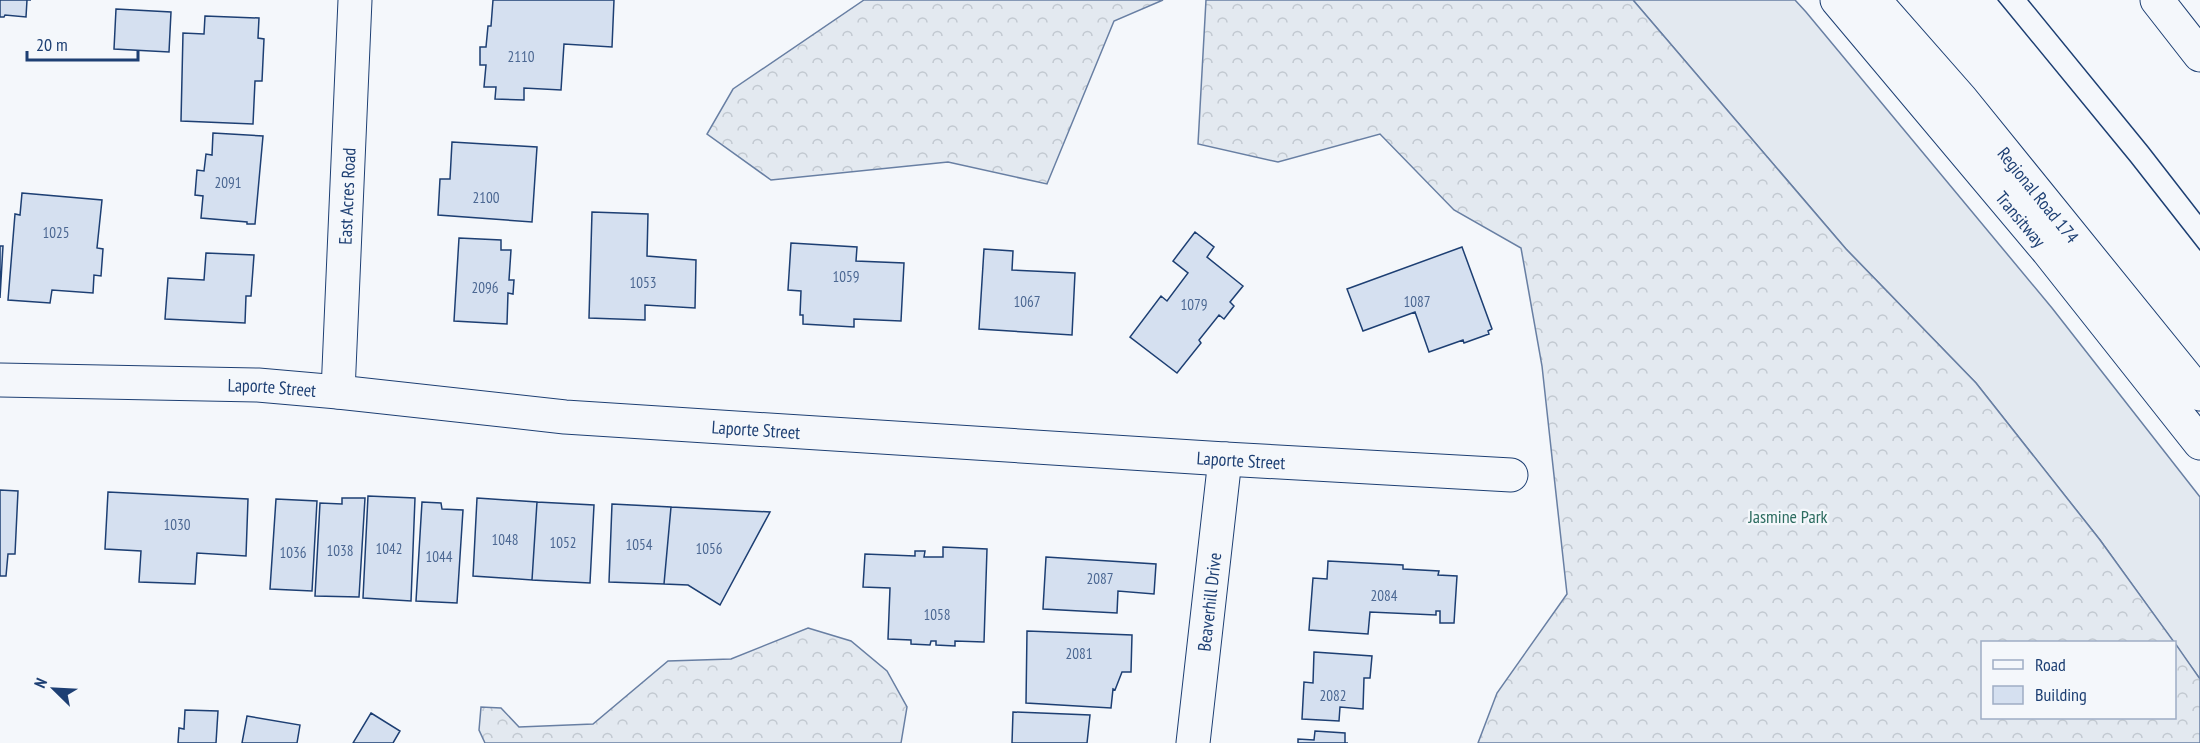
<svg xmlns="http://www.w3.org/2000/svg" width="2200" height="743" viewBox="0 0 2200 743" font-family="'PT Sans Narrow',sans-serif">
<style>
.grass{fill:#e3e9f0;stroke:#687fa3;stroke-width:1.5}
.forest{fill:url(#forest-crowns);stroke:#687fa3;stroke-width:1.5}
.building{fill:#d5e0f0;stroke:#1d3f73;stroke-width:1.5}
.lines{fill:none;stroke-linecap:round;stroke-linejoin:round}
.minor-casing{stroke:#1d3f73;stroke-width:35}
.highway-casing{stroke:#1d3f73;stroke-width:35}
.minor{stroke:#f4f7fb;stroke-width:33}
.highway{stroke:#f4f7fb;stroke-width:33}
.tram{stroke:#1d3f73;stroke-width:1.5}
.labels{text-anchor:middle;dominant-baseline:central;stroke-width:4.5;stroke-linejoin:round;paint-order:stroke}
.number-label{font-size:15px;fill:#4b6792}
.street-label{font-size:18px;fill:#1d3f73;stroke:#f4f7fb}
.park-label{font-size:18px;fill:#2c6c60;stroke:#f4f7fb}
</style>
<defs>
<pattern id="forest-crowns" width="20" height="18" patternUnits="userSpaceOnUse" patternTransform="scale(1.5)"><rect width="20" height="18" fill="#e3e9f0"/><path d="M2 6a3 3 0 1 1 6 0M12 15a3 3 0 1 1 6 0" fill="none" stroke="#c2c9d1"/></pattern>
</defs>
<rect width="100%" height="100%" fill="#f4f7fb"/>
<path class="grass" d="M1633,0H1795L1806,12L2052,308L2200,497V679L2100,540L1976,383L1846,249Z"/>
<path class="forest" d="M864,0H1163L1114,21L1047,184L948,162L771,180L707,134L733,89Z
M1206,0H1633L1846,249L1976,383L2100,540L2174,642H1982V718H2174L2175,643L2200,679V743H1478L1497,693L1567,594L1542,366L1521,248L1454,210L1380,134L1278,162L1198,144Z
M808,628L851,641L887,671L907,707L901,743H485L479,730L481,707L501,708L519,727L593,724L668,661L731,659Z"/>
<path class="building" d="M0,0H31H27L26,17L5,15L4,17H0Z
M493,0H614L612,47L564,44L561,90L524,88V100L495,99L496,87H484L486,65H480V47H486L488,26H491Z
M116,9L171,12L169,52L114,49Z
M205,16L259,18L258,38L264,39L262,81H255L253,124L181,121L183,33L204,34Z
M213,133L263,136L255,224H247V222L201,218L203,196L195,195L197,170L204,171L206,154L212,155Z
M452,142L537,147L532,222L438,215L440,179H450Z
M22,193L102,200L97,248L103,249L101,276L94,275L93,293L52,290L50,303L8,300L15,214L20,215Z
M592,212L648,214L647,256L696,260L695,308L645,305V320L589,318Z
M1195,232L1214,247L1207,257L1243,286L1230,302L1234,306L1224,319L1219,315L1199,340L1201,343L1177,373L1130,337L1161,296L1167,301L1188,273L1173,261Z
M459,238L501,240V250H511L509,280H514L513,294L508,293L507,324L454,321Z
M791,243L857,247L856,261L904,263L901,321L854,319V327L803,324V315H800L801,291L788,290Z
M0,246H3L0,298Z
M1462,247L1492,329L1488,331L1489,334L1464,343L1463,340L1429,352L1415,312L1363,331L1347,289Z
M984,249L1013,251L1012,270L1075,273L1072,335L979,329Z
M206,253L254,255L251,296H246L245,323L165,319L168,278L204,280Z
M0,490L18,491L15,554H8L6,576H0Z
M108,492L248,499L246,556L197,553L195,584L139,582L141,551L105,549Z
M368,496L415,498L411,601L363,598Z
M342,498H365L359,597L315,596L320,503L342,504Z
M477,498L537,502L532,580L473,576Z
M276,499L317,501L312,591L270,589Z
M422,502L441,503L442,509L463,510L457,603L416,601Z
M537,502L594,505L590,583L532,580Z
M612,504L671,507L664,584L609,582Z
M671,507L770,512L720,605L688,585L664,584Z
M943,547L987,549L984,642L955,641V646L936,645V641H931L930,645L911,644V640L888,639L890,588L863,587L865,554L915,556V551H925L924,557H943Z
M1046,557L1156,564L1154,594L1118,591L1117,613L1043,609Z
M1328,561L1403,565V569L1439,571L1438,575L1457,576L1454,623H1440V611H1436V615L1370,612L1368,634L1309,630L1313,578L1327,579Z
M1027,631L1132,635L1131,672H1122L1115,690L1113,689L1111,708L1026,703Z
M1314,652L1372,656L1370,678H1364L1363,709L1340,707L1339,721L1302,719L1304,682L1313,683Z
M185,710L218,711L216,743H178L179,728L184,729Z
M1013,712L1090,715L1087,743H1012Z
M371,713L400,731L393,743H353Z
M247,716L300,725L297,743H242Z
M1315,731L1345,733V743H1348H1298V739L1314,740Z"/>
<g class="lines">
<g class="minor-casing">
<g id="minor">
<path id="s1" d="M1837,0L2048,251L2200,443"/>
<path id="s2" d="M0,380L258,385L338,392L565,417L1225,459L1511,475"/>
<path id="s3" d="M338,392L355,0"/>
<path id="s4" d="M1193,743L1225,459"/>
</g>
</g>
<g class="highway-casing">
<g id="highway">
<path id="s5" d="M1874,0L1961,99L2200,394"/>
<path d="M2157,0L2200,55"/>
</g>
</g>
<use href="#minor" class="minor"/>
<use href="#highway" class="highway"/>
<path class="tram" d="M1998,0L2131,162L2200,250
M2028,0L2148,147L2200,214"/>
</g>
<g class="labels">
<g class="number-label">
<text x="521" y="56">2110</text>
<text x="228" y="182">2091</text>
<text x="486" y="197">2100</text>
<text x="56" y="232">1025</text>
<text x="846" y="276">1059</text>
<text x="643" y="282">1053</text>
<text x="485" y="287">2096</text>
<text x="1027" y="301">1067</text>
<text x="1417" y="301">1087</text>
<text x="1194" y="304">1079</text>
<text x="177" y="524">1030</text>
<text x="505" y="539">1048</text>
<text x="563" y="542">1052</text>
<text x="639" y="544">1054</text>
<text x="389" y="548">1042</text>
<text x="709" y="548">1056</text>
<text x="340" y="550">1038</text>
<text x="293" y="552">1036</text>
<text x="439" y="556">1044</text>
<text x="1100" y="578">2087</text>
<text x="1384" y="595">2084</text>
<text x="937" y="614">1058</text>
<text x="1079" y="653">2081</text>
<text x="1333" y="695">2082</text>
</g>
<g class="street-label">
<text stroke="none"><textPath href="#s5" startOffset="255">Regional Road 174</textPath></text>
<text stroke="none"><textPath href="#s3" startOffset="196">East Acres Road</textPath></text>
<text stroke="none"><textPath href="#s1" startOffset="286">Transitway</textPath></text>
<text stroke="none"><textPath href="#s2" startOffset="272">Laporte Street</textPath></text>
<text stroke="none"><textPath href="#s2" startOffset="758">Laporte Street</textPath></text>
<text stroke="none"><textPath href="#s2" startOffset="1244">Laporte Street</textPath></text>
<text stroke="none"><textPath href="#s4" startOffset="142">Beaverhill Drive</textPath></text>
</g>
<g class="park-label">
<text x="1788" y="516">Jasmine Park</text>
</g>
</g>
<rect x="1981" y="641" width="195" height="78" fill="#f4f7fb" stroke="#9eadc5" stroke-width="1.5"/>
<rect x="1993" y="660" width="30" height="9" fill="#f4f7fb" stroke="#9eadc5" stroke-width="1.5"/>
<text x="2035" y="671" font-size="18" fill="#1d3f73">Road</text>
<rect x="1993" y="686" width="30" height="18" fill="#d5e0f0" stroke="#9eadc5" stroke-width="1.5"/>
<text x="2035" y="701" font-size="18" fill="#1d3f73">Building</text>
<g transform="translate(54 689) rotate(294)" stroke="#f4f7fb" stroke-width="4.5" paint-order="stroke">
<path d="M0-4.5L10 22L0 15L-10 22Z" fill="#1d3f73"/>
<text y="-9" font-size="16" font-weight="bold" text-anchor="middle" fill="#1d3f73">N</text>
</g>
<path d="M27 51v9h111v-9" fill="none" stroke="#1d3f73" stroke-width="3"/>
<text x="36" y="51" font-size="18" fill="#1d3f73" stroke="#f4f7fb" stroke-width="4.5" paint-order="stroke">20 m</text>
</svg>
